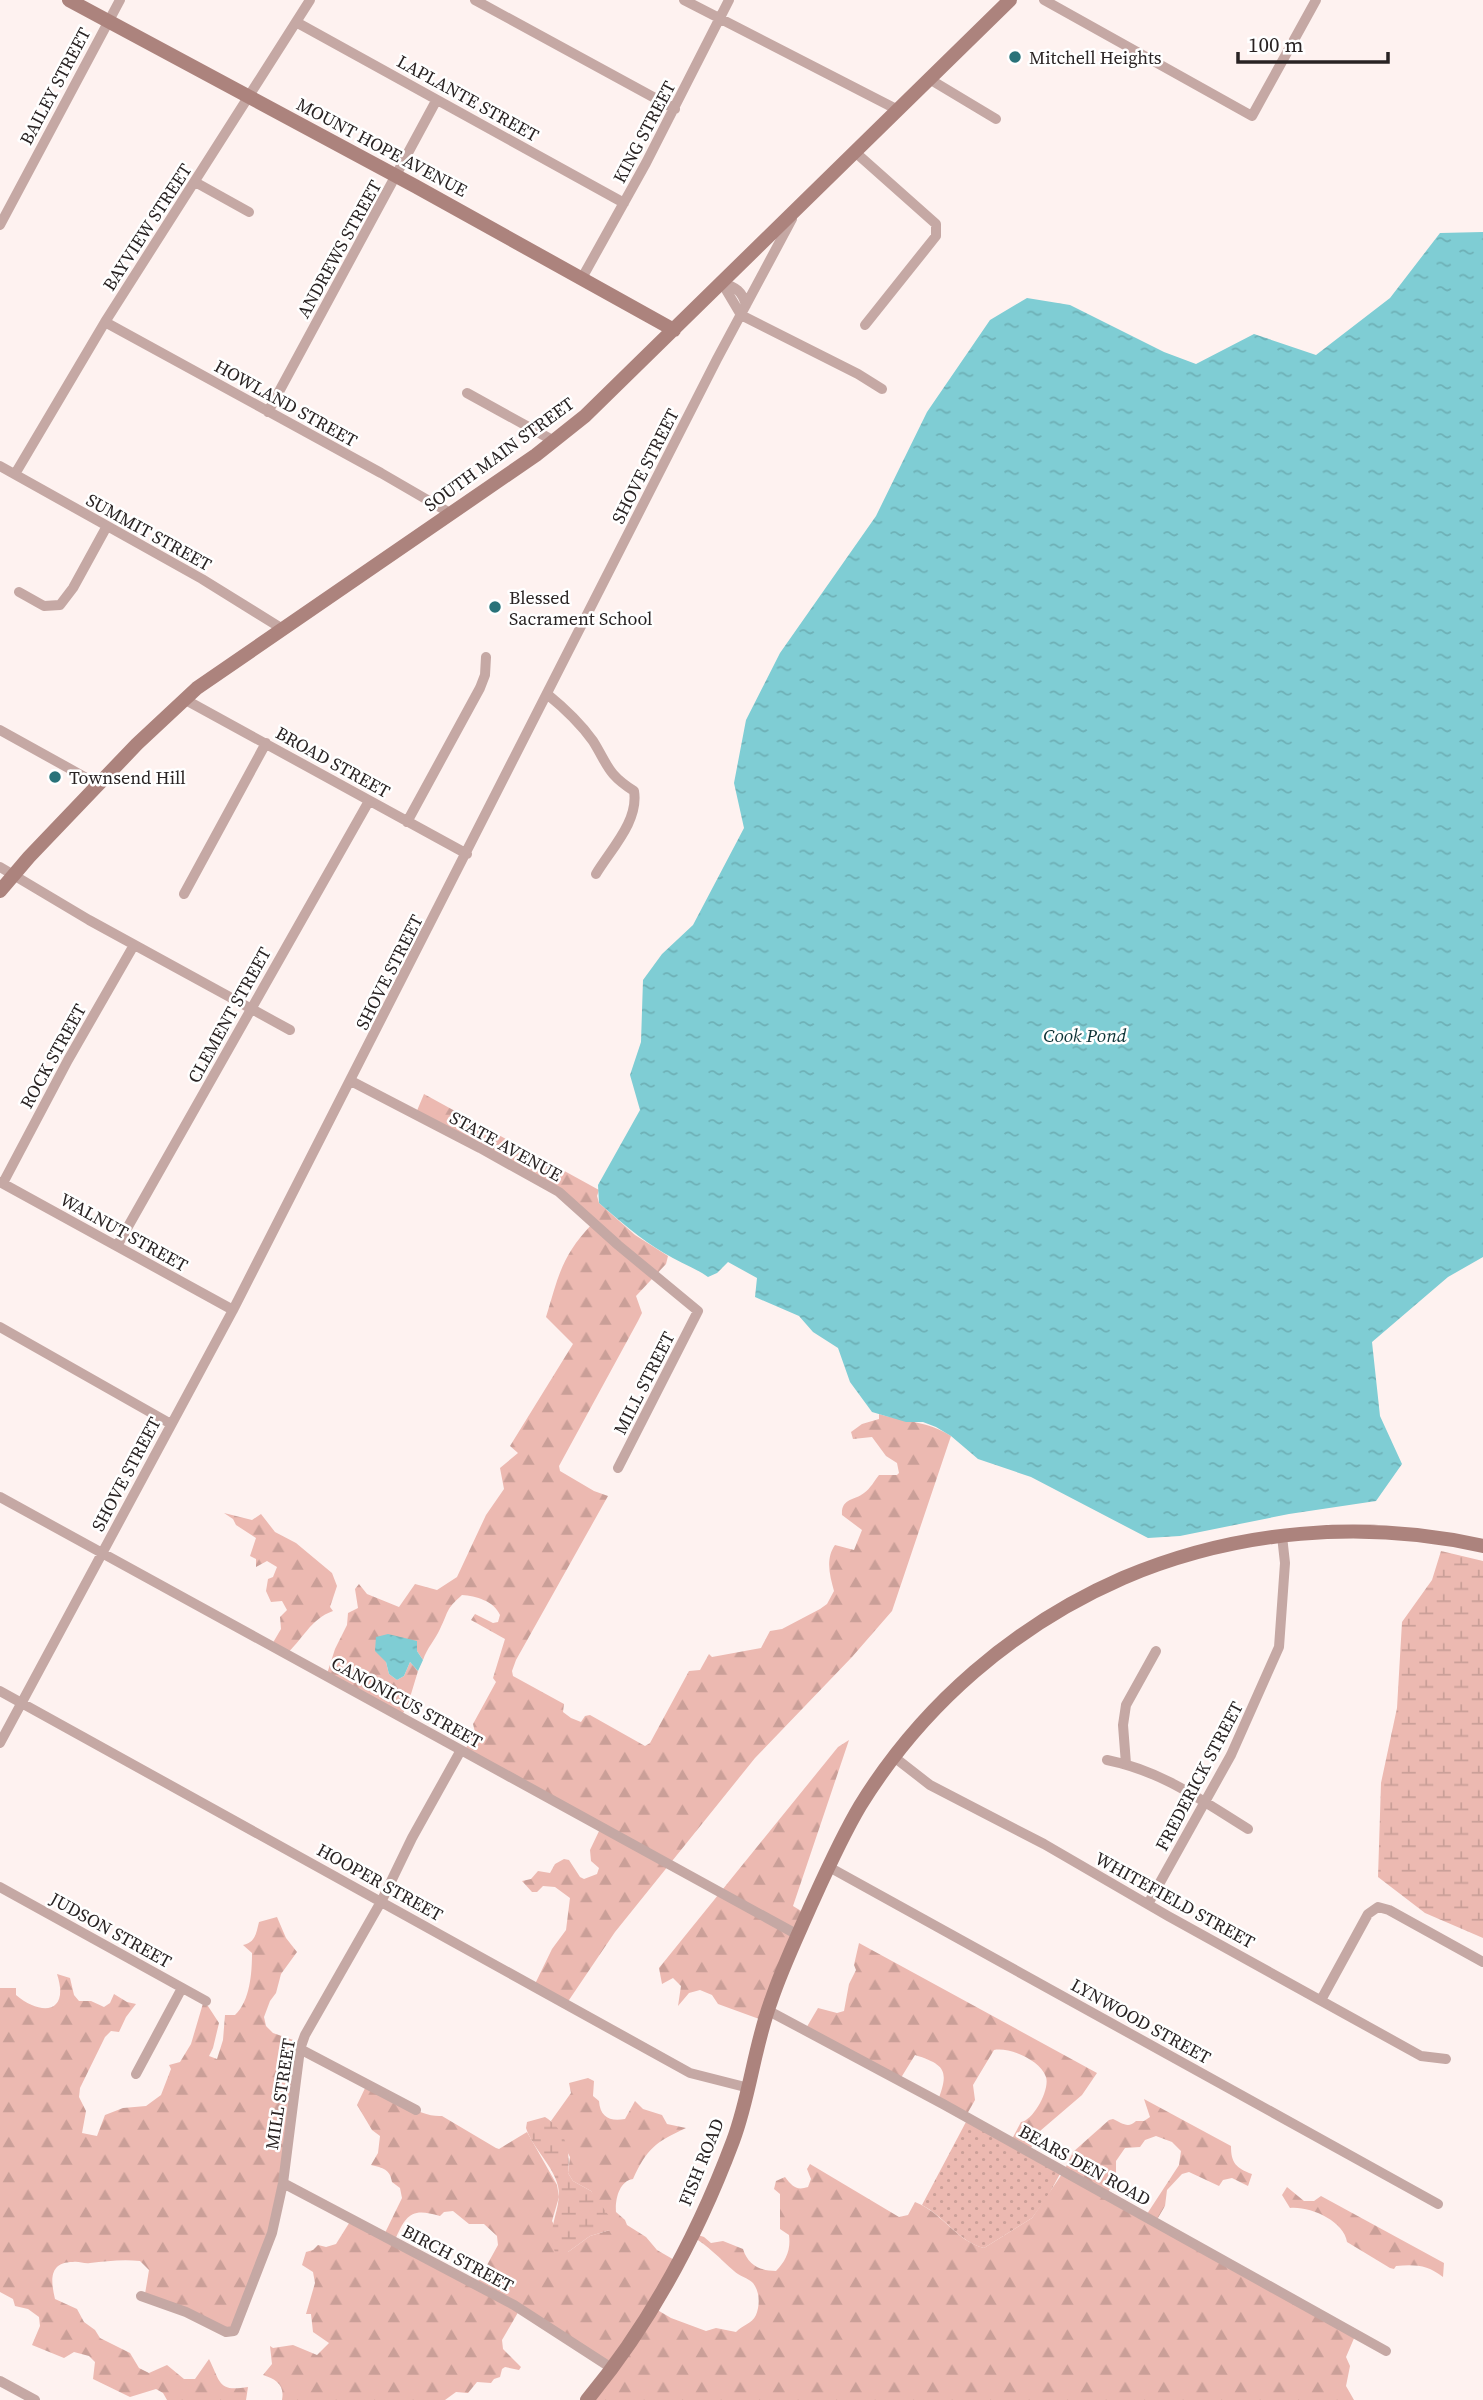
<svg xmlns="http://www.w3.org/2000/svg" width="1483" height="2400" viewBox="0 0 1483 2400" font-family="'Source Serif 4',serif">
	<defs>
		<pattern id="grass-dots" width="8" height="8" patternUnits="userSpaceOnUse" patternTransform="scale(1.75)"><rect width="8" height="8" fill="#ecb9b1"/><path d="M2 2h.1M6 6h.1" fill="none" stroke="#ca9f98" stroke-width="1.8" stroke-linecap="round"/></pattern>
		<pattern id="forest-firs" width="22" height="20" patternUnits="userSpaceOnUse" patternTransform="scale(1.75)"><rect width="22" height="20" fill="#ecb9b1"/><path d="M5 1l3.5 6h-7zM16 11l3.5 6h-7z" fill="#ca9f98"/></pattern>
		<pattern id="wetland-marsh" width="20" height="14" patternUnits="userSpaceOnUse" patternTransform="scale(1.75)"><rect width="20" height="14" fill="#ecb9b1"/><path d="M1 5h8M5 5V1M11 12h8M15 12V8" fill="none" stroke="#ca9f98"/></pattern>
		<pattern id="water-ripples" width="26" height="14" patternUnits="userSpaceOnUse" patternTransform="scale(1.75)"><rect width="26" height="14" fill="#7fcdd4"/><path d="M2 4q2-2 4 0t4 0M15 11q2-2 4 0t4 0" fill="none" stroke="#6eb0b6"/></pattern>
	</defs>
	<rect width="100%" height="100%" fill="#fef2f0"/>
	<path fill="url(#grass-dots)" d="M967,2120l94,52 -13,24 -16,22 -48,30c-25,-6 -39,-31 -62,-43z"/>
	<path fill="url(#forest-firs)" fill-rule="evenodd" d="M424,1094l175,96 -2,6 2,7 36,32 33,21 -2,8 -30,32 6,17 -4,8 -79,145 1,5 34,20 14,5 -92,164 -4,11 1,5 51,28 -1,8 8,6 10,4 4,-6 5,-1 55,31 5,-3 39,-72 11,-1 9,-16 3,3 49,-9 9,-17 12,-2 38,-20 7,-5 7,-13c-4,-15 -9,-32 1,-46l19,5 8,-20 -20,-15c-1,-17 12,-14 22,-22 6,-4 11,-13 15,-18h18l2,-2 -2,-10 -11,-7 -14,-19 -19,2 -2,-7 11,-8 17,-5v-5c27,8 48,7 72,22l-59,175 -40,46 -97,101 -140,174 -48,71 -32,-19 17,-35 14,-19 4,-32 -15,-11 -12,-1 -6,6h-5l-10,-11 9,-2 7,-8 12,2 5,-9 9,-5 5,1 11,17 4,2 13,-5 2,-6 -8,-7 -1,-11 10,-21 -134,-81 9,-16 -2,-8 23,-42 -3,-4 12,-39 -34,-19 4,-6 18,9 5,-1 2,-7c-6,-14 -24,-19 -38,-20 -17,15 -13,16 -22,34 -5,11 -13,19 -17,31l-6,-9 -31,11 3,12 8,6 7,-4 6,-14 8,9 -10,33 -7,13 -75,-40 9,-28 12,-24 1,-12 10,-5 -3,-19 4,-5 8,10 32,13 16,-23 22,6 20,-13 29,-62 18,-26 -4,-21 18,-15 -8,-7 63,-102 -27,-27c13,-42 15,-60 46,-93l-33,-34 -143,-77z
		M224,1513l28,7 9,-6 14,18 21,11 36,30 5,13 -7,21 3,4c-23,8 -30,29 -48,44l-14,-9 10,-17 -1,-12 7,-7 -5,-9 -11,1 -5,-11 2,-12 5,-2 4,-10 -10,-6 -11,6v-8l-6,-3 6,-18 -20,-13 -3,-6z
		M849,1740l-56,166 13,8 -41,107 -47,-17 -6,-9 -12,-5 -11,3 -11,13 3,-20 -8,-8 -11,6 -3,-16 179,-221z
		M277,1917l9,21 11,14 -16,22 -5,19 -6,8 -6,16 2,9 7,7 29,10 -27,177 -43,110 -87,-36 4,-24 -9,-9c-16,-2 -34,0 -50,2 -6,1 -11,-2 -17,-1 -25,0 -22,20 -18,37l22,10 7,13 11,8 5,8 30,15 9,15 10,5 18,-8 17,14h11l14,-20c12,24 9,33 39,28l-2,13h-79l-4,-7 -7,-4 -26,8 -37,-18 2,-17 -6,-6 -15,-4 -10,6 -32,-13 8,-19 -1,-9 -11,-8 -13,-3 -2,-7 -13,-7v-304h16v7c25,21 54,19 41,-21l13,4 4,17 5,6h12l13,6 6,-4 4,-9 13,8 9,2 -10,13 -7,15 -8,-1 -6,6 -25,51 -1,9 7,14 -4,22 15,3 8,-21 18,-7 23,-2 15,-11 10,-26 -2,-4 11,-3 11,-18 13,-44 15,23 -6,25 -4,8 8,3 6,-19 2,-25h10c15,-14 17,-42 17,-62l-9,-8c13,-3 13,-12 16,-23z
		M859,1943l238,130 -15,22 -42,36 -9,17 -19,-9 9,-17c13,-2 29,-33 25,-45 -6,-17 -36,-30 -52,-27l-21,35 2,15 -8,14 -30,-11c12,-31 10,-38 -22,-48l-16,26 -94,-51 13,-22 19,5 7,-2 5,-27 7,-14 -2,-5z
		M588,2078l6,3 -1,15 6,5c1,16 11,21 26,18l10,-18 8,8 19,6 5,9 19,4c-30,14 -39,20 -53,51 -14,2 -18,21 -17,33l9,8 2,5 19,12 11,13 19,11 -22,47 17,10 35,13 10,-3 20,4c6,-7 16,-8 20,-17 4,-10 4,-23 -3,-32 -5,-5 -14,-7 -19,-12 -15,-13 -25,-25 -43,-35l1,-3 12,4 7,6 12,-2 20,8c5,16 17,22 33,22 10,-10 15,-21 13,-36l-9,-6v-35l-6,-5 2,-8 9,-4c7,9 11,14 23,10l3,-8 -4,-10 3,-5 89,53 9,-2 7,-13c28,11 41,39 69,46l48,-30 32,-47 9,-19 36,-32 4,-1c9,4 15,10 23,2h8l6,-4 -6,-18 87,47c0,17 5,22 21,28l-4,12 -16,-8 -9,2 -4,6 -30,-14 -7,2 -15,16 -2,16 -10,17 200,113 -9,21 4,9 -4,20 8,14h-767l24,-29 -91,-62 -18,31 1,9 18,18 -2,3 -14,-3 -3,2 -2,8 -6,2 -3,4 -14,-1 -9,11 -12,-1 -11,8h-163c3,-15 -6,-21 -19,-25l9,-11 -2,-18 3,2 20,-3 24,10 12,-12 -16,-11 -2,-18h-5l9,-31 -2,-11 -11,-7 4,-13 7,-2 5,-5 8,2 10,-3 15,-24 33,15 18,-37 -2,-10 -8,-6c-2,-13 -9,-14 -21,-17l7,-12 2,-17 -8,-6 -15,-25 10,-21c19,10 54,34 75,32l54,32 3,1 28,-17 30,53 2,12 -7,24 16,31 22,-16 20,-6 -19,-39 -18,-10 -5,-8 2,-16 -19,-36 20,-28 -2,-10zM1156,2136l16,6 9,9 -2,14 -34,52 -39,-21 10,-18v-17l9,-13 15,-1 5,-7zM453,2211l16,13h15l13,12 1,9 -21,38 -82,-43c11,-25 16,-33 45,-24l4,-4z
		M1287,2187l17,14h10l7,-5 123,67 -1,14c-15,-12 -28,-13 -47,-11l-2,3 -4,-1 -43,-26c-3,-21 -37,-36 -57,-34l-8,-13z"/>
	<path fill="url(#wetland-marsh)" d="M1441,1551l42,10v377l-58,-25 -47,-36 3,-94 16,-75 5,-86 30,-42z
		M545,2117c20,13 26,33 23,56l5,8 18,10 23,32 -4,7 -20,6 -22,16 -7,2 -6,-2c-10,-24 8,-44 3,-66 -5,-21 -25,-37 -32,-58l1,-6z"/>
	<path fill="url(#water-ripples)" d="M1483,232v1025l-35,20 -76,65 8,74 22,48 -26,37 -87,13 -109,22 -32,2 -117,-61 -53,-18 -27,-23 -15,-9 -13,-5h-17l-34,-10 -22,-30 -12,-34 -25,-16 -14,-16 -44,-19 2,-19 -29,-16 -11,11 -9,4c-14,-10 -30,-15 -44,-24 -24,-14 -44,-32 -65,-50l-1,-18 42,-75 -10,-35 11,-33 2,-62 19,-26 31,-29 51,-97 -10,-45 12,-63 34,-67 96,-137 51,-104 63,-92 37,-22 43,7 94,47 32,12 58,-30 62,21 74,-57 50,-65z
		M388,1634l29,7v10l6,9 -5,11 -8,-9 -6,14 -7,4 -8,-6 -3,-12 -11,-11 1,-14z"/>
	<g fill="none" stroke-linecap="round" stroke-linejoin="round">
		<path stroke="#c5a8a4" stroke-width="10" d="M475,0l200,109
			M684,0l214,110
			M1044,0l208,116 64,-116
			M296,22l328,181
			M931,80l65,39
			M855,152l81,72v12l-71,89
			M195,182l54,30
			M0,225l120,-225
			M582,278l64,-115 83,-163
			M722,283l19,32 117,59 24,15
			M722,283c14,4 20,8 24,22
			M105,322l276,151 69,40
			M467,393l87,48
			M268,412l168,-311
			M0,466l202,113 79,49
			M15,474l90,-152 205,-322
			M19,592l25,14 16,-1 13,-17 34,-62
			M547,694c16,13 34,30 46,47 15,24 14,33 41,50 5,30 -23,58 -38,83
			M184,699l283,155
			M0,730l99,55
			M407,822l73,-134 5,-13 1,-18
			M0,867l89,53 201,110
			M184,894l82,-151
			M351,1081l129,67 79,44 59,53 80,66 -80,157
			M0,1182l233,128
			M3,1183l65,-123 66,-115
			M117,1246l252,-445
			M0,1327l171,97
			M0,1497l798,438
			M0,1691l690,382 59,15
			M0,1743l233,-433 484,-951 75,-140
			M894,1757l36,28 114,59 124,72 253,140 25,3
			M1107,1760c55,11 94,40 141,69
			M1126,1764l-3,-39 3,-20 30,-54
			M829,1867l609,337
			M0,1887l206,114
			M1148,1904l83,-149 48,-108 6,-84 -3,-27
			M1321,2000l47,-86 10,-7 11,3 94,52
			M767,2010l176,94 443,247
			M300,2049l116,61
			M136,2074l46,-86
			M283,2183l231,122 99,64
			M141,2296l45,16 40,20 8,-1 38,-98 11,-50 17,-134 5,-14 77,-135 30,-62 49,-88
			M0,2381l35,19"/>
		<path stroke="#ac837d" stroke-width="14" d="M69,0l346,186 259,144
			M0,891l29,-34 108,-113 60,-56 339,-233 49,-39 425,-416
			M587,2400c63,-76 111,-166 146,-259 17,-45 21,-94 38,-140 11,-33 26,-64 40,-96 15,-33 30,-67 49,-99 62,-101 155,-181 263,-228 113,-48 240,-59 360,-32"/>
	</g>
	<g fill="#297279" stroke="#fff" stroke-width="2.5">
		<circle cx="1015" cy="57" r="7"/>
		<circle cx="495" cy="607" r="7"/>
		<circle cx="55" cy="777" r="7"/>
	</g>
	<g text-anchor="middle" dominant-baseline="central" stroke-width="5" stroke-linejoin="round" paint-order="stroke">
		<g font-size="18" fill="#292323" stroke="#fff" text-anchor="start">
			<text x="1029" y="57">Mitchell Heights</text>
			<text x="509" y="597">Blessed<tspan x="509" dy="21">Sacrament School</tspan></text>
			<text x="69" y="777">Townsend Hill</text>
		</g>
		<g font-size="18" fill="#292323" stroke="#fff">
			<text transform="translate(55 86) rotate(-62)">BAILEY STREET</text>
			<text transform="translate(468 98) rotate(29)">LAPLANTE STREET</text>
			<text transform="translate(644 132) rotate(-62)">KING STREET</text>
			<text transform="translate(382 147) rotate(28)">MOUNT HOPE AVENUE</text>
			<text transform="translate(147 227) rotate(-57)">BAYVIEW STREET</text>
			<text transform="translate(339 249) rotate(-61)">ANDREWS STREET</text>
			<text transform="translate(286 403) rotate(29)">HOWLAND STREET</text>
			<text transform="translate(499 454) rotate(-36)">SOUTH MAIN STREET</text>
			<text transform="translate(645 466) rotate(-63)">SHOVE STREET</text>
			<text transform="translate(149 532) rotate(29)">SUMMIT STREET</text>
			<text transform="translate(333 762) rotate(29)">BROAD STREET</text>
			<text transform="translate(389 972) rotate(-63)">SHOVE STREET</text>
			<text transform="translate(229 1015) rotate(-61)">CLEMENT STREET</text>
			<text transform="translate(53 1056) rotate(-61)">ROCK STREET</text>
			<text transform="translate(506 1146) rotate(29)">STATE AVENUE</text>
			<text transform="translate(124 1232) rotate(29)">WALNUT STREET</text>
			<text transform="translate(644 1383) rotate(-63)">MILL STREET</text>
			<text transform="translate(126 1474) rotate(-62)">SHOVE STREET</text>
			<text transform="translate(407 1702) rotate(29)">CANONICUS STREET</text>
			<text transform="translate(1199 1776) rotate(-62)">FREDERICK STREET</text>
			<text transform="translate(380 1882) rotate(29)">HOOPER STREET</text>
			<text transform="translate(1175 1900) rotate(29)">WHITEFIELD STREET</text>
			<text transform="translate(111 1930) rotate(29)">JUDSON STREET</text>
			<text transform="translate(1141 2021) rotate(29)">LYNWOOD STREET</text>
			<text transform="translate(280 2094) rotate(-81)">MILL STREET</text>
			<text transform="translate(701 2162) rotate(-68)">FISH ROAD</text>
			<text transform="translate(1085 2165) rotate(29)">BEARS DEN ROAD</text>
			<text transform="translate(458 2258) rotate(28)">BIRCH STREET</text>
		</g>
		<g font-size="19" font-style="italic" fill="#0d3437" stroke="#fff">
			<text x="1085" y="1035">Cook Pond</text>
		</g>
	</g>
	<path d="M1238 52v10h150v-10" fill="none" stroke="#292323" stroke-width="3.5"/>
	<text x="1248" y="52" font-size="21" fill="#292323" stroke="#ffffff" stroke-width="5" paint-order="stroke">100 m</text>
</svg>
